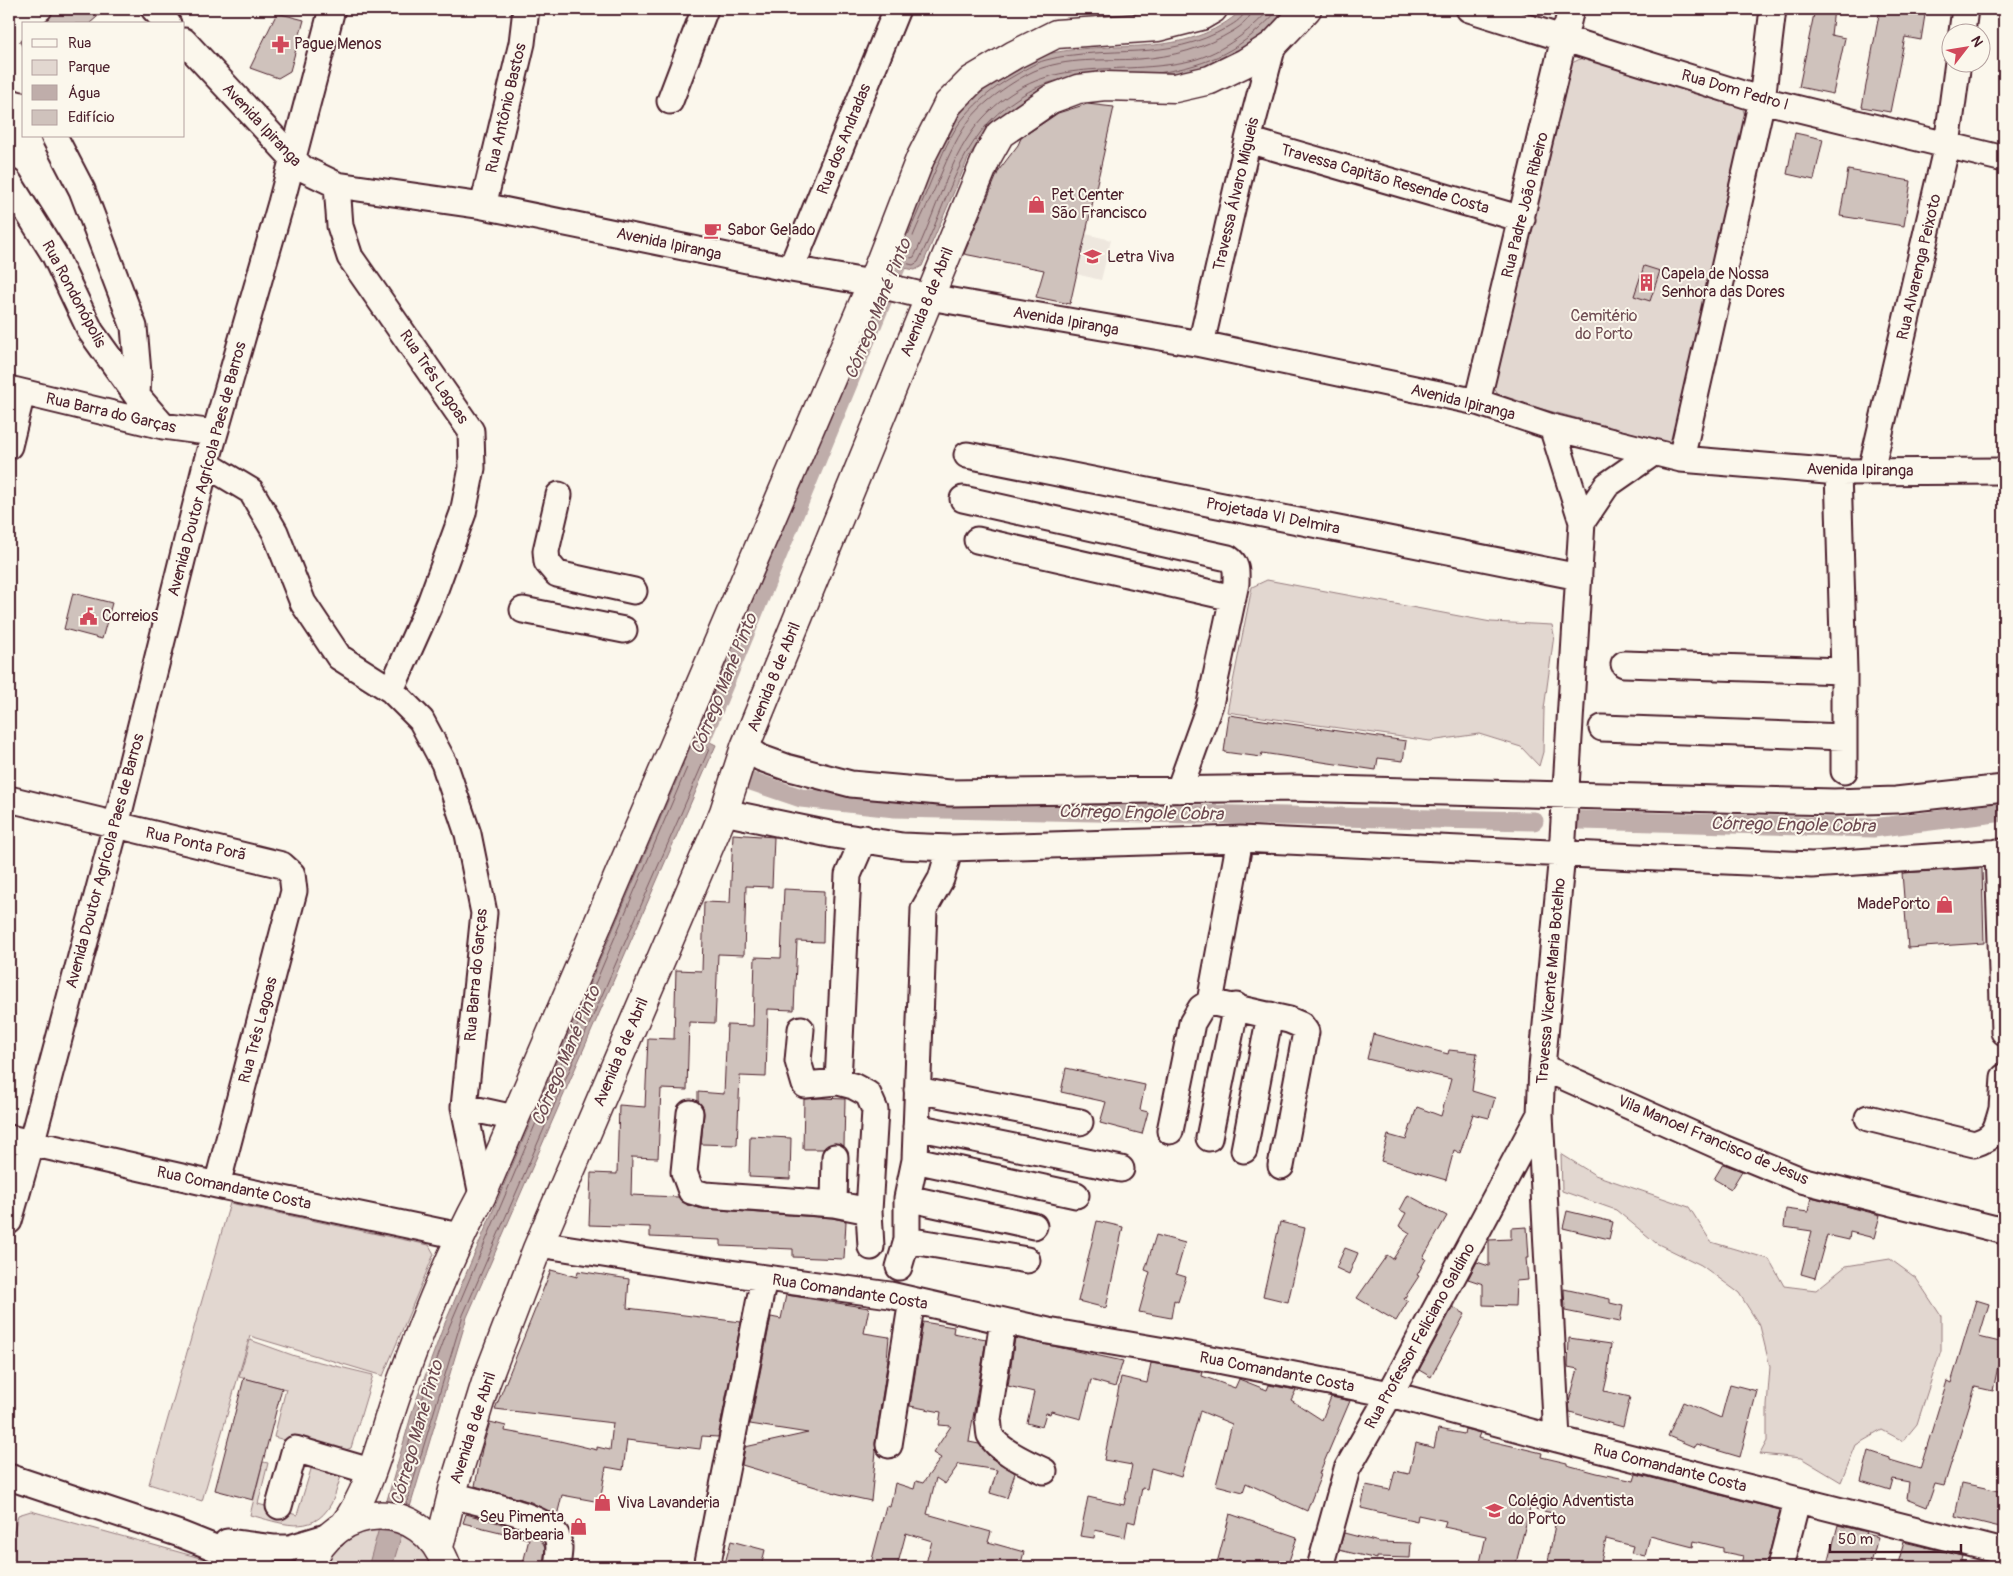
<svg xmlns="http://www.w3.org/2000/svg" width="2013" height="1576" viewBox="0 0 2013 1576" font-family="Pangolin,sans-serif">
	<rect width="100%" height="100%" fill="#fbf7ec"/>
	<filter id="ink" filterUnits="userSpaceOnUse"><feTurbulence type="fractalNoise" baseFrequency=".02" numOctaves="2"/><feDisplacementMap in="SourceGraphic" scale="10" xChannelSelector="R" yChannelSelector="G"/><feConvolveMatrix kernelMatrix="1 2 1 2 8 2 1 2 1" color-interpolation-filters="sRGB"/></filter>
	<g filter="url(#ink)">
		<path fill="#eee7de" d="M1086,234l25,6 -10,40 -25,-6z"/>
		<path fill="#e2d7d0" stroke="#967b7e" d="M1582,58l160,48 3,10 -72,321 -6,5 -167,-44 -6,-10 78,-325z
			M1267,580l224,42 61,3 2,10 -10,74 -1,43 -4,14 -18,-19 -42,-13 -49,7 -203,-29 25,-125z
			M1561,1154l34,21 94,32 22,35 58,17 15,27 32,4 30,-24 44,-7 26,19 25,38v34l-24,74 -14,17 -21,-11 -26,15 -15,37 -40,-24 -41,-4 7,-13v-35l3,-39 -10,-41 -21,-33 -38,-28 -45,-22 -40,-33 -54,-19z
			M230,1203l199,42 5,9 -51,122 -133,-40 -48,165 -53,-17z
			M250,1340l45,16 78,19 -22,73 -16,6 -61,-17 12,-48 -47,-12z
			M263,1462l5,1 -10,41 39,11 15,-49 30,8c-4,9 -6,21 -11,30 -19,34 -52,18 -81,11z
			M31,1511l173,48 21,8h-216v-16l9,-36z
			M360,1525l54,10 24,32h-125z"/>
		<path fill="#bfadaa" stroke="#907477" d="M1243,9h42l-18,21 -27,21 -24,12 -26,10 -142,14 -40,23 -17,15 -13,17 -10,17 -46,107 -7,4 -16,-3 -5,-5 -1,-6c12,-28 24,-56 37,-83 8,-21 17,-43 31,-60 18,-22 56,-50 83,-58 69,-18 140,8 199,-46z
			M696,735l20,10 -249,572 -75,250h-24l45,-158 29,-79z"/>
		<g fill="none" stroke-linecap="round" stroke-linejoin="round">
			<path stroke="#79585e" stroke-width="1" d="M1252,9c-1,10 -11,17 -19,22 -28,17 -61,26 -94,28 -35,2 -72,-2 -105,12 -21,10 -53,32 -66,51 -14,20 -23,42 -32,64 -7,16 -28,56 -29,70l4,2 3,-1c22,-43 36,-104 69,-139 61,-66 126,-41 202,-56 32,-6 64,-29 85,-53
				M1158,73c53,-8 85,-24 121,-64
				M1060,80c-15,3 -28,9 -42,18 -60,38 -69,104 -100,164l-5,3 -12,-3 -2,-6c11,-26 23,-53 34,-80 9,-20 17,-43 32,-60 13,-15 30,-29 47,-39 11,-6 22,-14 34,-17 63,-16 121,3 182,-33 7,-4 17,-10 17,-18
				M392,1502l26,-91 29,-79 250,-588 3,-1 8,3 1,3 -246,566 -57,190"/>
			<path stroke="#bfadaa" stroke-width="19" d="M693,760l213,-517
				M751,781l50,17 94,10 639,13
				M1581,820l292,8 131,-16"/>
		</g>
		<path fill="#cfc2bc" stroke="#4a1f2b" d="M53,9h53l-17,15h-45l8,-10z
			M1815,9h19l-3,26 14,3 -12,56 -34,-7z
			M1880,9h12l33,6 -4,25 -16,-3 -15,75 -28,-5z
			M277,13l27,7 -14,51 -12,7 -28,-10z
			M1087,104l27,3 -44,197 -34,-7 8,-27 -80,-16 35,-84 19,-25 3,-7 37,-25z
			M1795,133l28,6 -9,41 -27,-6z
			M1848,170l63,11 -7,45 -64,-10z
			M1644,266l16,5 -10,30 -16,-5z
			M73,593l39,10 -10,36 -38,-10z
			M1229,715l177,26 -3,20 -25,-3 -2,12 -114,-17 -1,4 -37,-5z
			M733,834l41,3 -2,50 -26,-1 -2,69 -26,-1 -3,69 -26,-1 -2,68 -26,-1 -3,69 -26,-1 -1,38 47,2 9,8 17,4 128,9 14,3 -2,38 -51,-2v-8l-72,-3v-6l-71,-3v-10l-61,-2 2,-52 26,1 2,-69 26,2 3,-69 26,1 2,-69 26,1 2,-69 26,1z
			M1982,868l2,75 -76,5 -6,-75z
			M784,889l40,2 -1,51 -26,-1 -3,69 -26,-1 -2,68 -26,-1 -3,69 -36,-1 3,-30 -1,-7 -5,-6v-9l26,2 3,-69 26,1 2,-69 26,1z
			M1373,1034l75,20 1,-4 28,3 -5,38 23,7 -6,20 -16,-4 -13,39 -6,-3 -8,30 -65,-19 7,-26 18,5 11,-33 24,9 10,-37 -84,-20z
			M1066,1068l79,17 -5,25 8,2 -6,22 -42,-11 6,-21 -45,-10z
			M821,1098l24,1 -1,47 -9,-3 -7,2 -5,4h-20l1,-50z
			M750,1136l41,2 -1,41 -41,-2z
			M1723,1164l19,7 -11,18 -17,-10z
			M1408,1195l39,21 -24,42 3,1 -9,16 2,1 -15,23 4,2 -12,20 -39,-23 30,-43 6,4 17,-26 -11,-7 7,-13 -6,-3z
			M1811,1197l69,18 -6,23 -24,-6 -1,8 -22,-5 -12,43 -14,-4 11,-43 -28,-4 2,-18 22,3z
			M1567,1211l46,11 -4,17 -46,-11z
			M1097,1221l26,6 -17,81 -28,-7z
			M1280,1222l25,6 -17,74 -25,-6z
			M1527,1227l2,31h-3l2,22 -12,1 -1,25 -32,-1v-21l-15,-5 9,-17 12,4v-26l22,-1v-11z
			M1156,1235l29,8 -9,31 10,3 -8,25 -4,-2 -3,18 -32,-6 11,-40 -5,-2z
			M1345,1248l13,5 -9,21 -13,-6z
			M551,1270l26,7 1,-6 51,8 -2,29 114,14 -23,115 -16,-1 -2,13 -73,-9 -4,30 -17,-3 -6,35 -38,-7 -5,21 -26,-14 -56,-16 7,-37 8,-27 16,4 -1,5 55,10 37,9v-3l13,3 3,-27 -118,-14z
			M1564,1289l46,10v4l13,3 -3,16 -55,-11z
			M786,1295l83,13 -5,25 25,4 -2,22h1l-13,84 1,8 -5,50 -32,-7 -97,-29 3,-18 63,-14 -58,-9 21,-107 10,2z
			M1976,1300l13,4 -10,33 25,6v24l-6,-1 -5,25 -18,-4 -31,99 -9,-2 -8,23 -20,-8 2,-17 -16,-3 -3,11 -29,-9 8,-30 21,7v2l30,9 27,-88 4,2z
			M1453,1307l12,7 -34,63 -12,-7z
			M923,1322l31,5 -1,6 33,6 -17,103 10,2 12,14 24,15 -8,25 -17,-5 7,-23 -38,-6 -14,20 -9,-6 -9,36 64,18 -3,10 36,10 -4,15h-95l7,-26 -26,-8 -9,34h-27l16,-61 4,1 5,-24 19,6 2,-8 7,2 18,-25 -8,-5 18,-27 -12,-1 2,-13 -31,-6z
			M1015,1338l108,23 -8,26 -24,-7 -10,39 -30,-8 -1,3 -4,-1 -4,14 -15,-4 7,-31 -26,-6z
			M1569,1338l42,6 -4,34 -3,13 26,6 -7,30 -53,-15 -1,-10 9,-33 -10,-2z
			M1151,1363l52,9 -1,4 33,12 4,-9 28,11 2,-5 27,5 -5,10 31,20 9,-23 19,4 -31,73 2,1 -14,36 -61,-28 -3,9 -27,-7 16,-61 -32,-13 -19,66 -30,-9 -4,21 -5,-1 -7,35 -7,-2 -3,16 -30,-7 -1,8 -14,-2 8,-39 36,8 8,-40 -28,-5 4,-20 13,-63 26,6z
			M244,1378l38,10 -29,112 -38,-10z
			M1730,1384l27,7 -17,66 -44,-13 -2,3 -26,-11 15,-34 38,16z
			M1438,1429l26,5 1,-5 15,4 -2,5 64,15 -1,4 26,6v2l30,8 37,8 2,-7 144,36 -14,57h-26l3,-11 -20,-4v-4l-29,-7 -1,6 -43,-11 -5,20 -14,-3 2,-7 -27,-7 -6,28h-53l10,-53 -27,-6 -15,59h-36l7,-31 -42,-9 2,-6 -28,-6 -1,6 -56,-13 5,-23 24,5 5,-19 14,3 7,-31 18,5z
			M1962,1483l42,9v36l-49,-12z
			M466,1514l55,15 20,11 4,8 -2,19h-21l7,-28 -66,-16z
			M1230,1514l67,23 -10,30h-67l1,-3 -4,-1z
			M1838,1525l28,7 -1,2 13,3 -8,30h-43z
			M1344,1533l35,9 32,1 -1,15 -33,-1v2l-38,-9z
			M731,1541l34,9 -4,17h-37z
			M1904,1542l59,14 -3,11h-63z"/>
		<g fill="none" stroke-linecap="round" stroke-linejoin="round">
			<defs>
				<path id="minor" d="M154,9l14,15
					M1469,9l293,91 242,59
					M1962,32l3,-23
					M9,34l30,-25
					M184,41l118,127 35,17 146,21 308,63 81,14 57,14 272,47 276,58 75,25 129,32 157,13 166,-1
					M9,49l15,29
					M670,101l35,-92
					M54,136l28,54 52,137 4,46 -1,23
					M1248,140l274,79
					M9,182l45,72 37,78 46,64 26,30
					M337,185l3,41 10,31 121,174 1,37 -9,45 -33,90 -39,87
					M483,206l39,-163 4,-34
					M791,269l106,-260
					M1201,344l47,-204 25,-95
					M9,389l154,37 51,7
					M1477,402l94,-393
					M1552,427l30,95 -20,332 -20,213 -2,47 17,325
					M9,446l13,-53
					M967,455l612,122
					M1681,459l81,-359 11,-91
					M206,464l45,27 24,41 28,71 36,54 52,33 30,30 23,43 24,71 16,79 -20,194 18,88
					M1871,471l76,-326 11,-83
					M1838,472l6,199v100
					M559,495l-13,56 1,11 10,12 77,17
					M963,499l265,59c10,7 8,14 8,25l-26,121 -31,86
					M1582,522l25,-37 46,-32
					M977,540l256,58
					M523,610l101,20
					M1624,664l220,7
					M1602,728l242,9
					M745,747l16,11 25,9 65,17 99,9 342,-5 542,14 62,-2 108,-12
					M9,799l273,66 10,9 2,17 -77,294
					M724,812l110,23 68,11 48,2 290,-9 572,26 192,-13
					M1998,852l6,180
					M1210,1002l30,-163
					M801,1029l-3,32 7,24 33,-3 15,4 15,8 7,16 -6,101 2,36
					M1542,1067l181,81 78,32 203,51
					M2004,1077l-2,32 2,1
					M838,1082l10,-207 16,-37
					M917,1090l163,32
					M464,1107l51,11
					M690,1113l-6,59 7,19 14,4 129,9 35,7
					M1868,1118l106,26c22,-7 22,-14 28,-35
					M916,1127l205,42
					M1170,1131l22,-108 9,-15 9,-6 79,18 12,5 5,7 -25,134
					M9,1138l208,47 243,51
					M1209,1138l27,-132
					M1244,1150l26,-135
					M915,1160l161,35
					M907,1198l127,28
					M834,1204l1,-47
					M9,1221l22,-77 85,-319 90,-361 75,-261 51,-194
					M907,1240l120,20
					M539,1244l147,23 204,28 158,36 175,30 167,33 167,45 447,113
					M899,1267l8,-27v-42l8,-38 9,-251 17,-30 9,-31
					M1003,1321l-15,98c1,5 1,12 2,16 8,16 39,29 54,36
					M889,1445l23,-145
					M9,1477l171,57 83,33
					M451,1495c21,6 100,21 106,42 4,9 1,20 0,30
					M279,1506l16,-57 75,22
					M227,1542l46,6h17l43,-13
					M707,1567l57,-289
					M1320,1567l27,-98 43,-75 150,-280
					M1780,1567l17,-66"/>
				<path id="major" d="M344,1525c28,-36 39,-94 55,-137 24,-66 50,-132 83,-193l390,-912 48,-124 28,-55 24,-24 42,-25 42,-21 102,-7 43,-11 12,-7
					M439,1547l15,-61 32,-104 51,-133 187,-437 21,-65 242,-590 13,-23 51,-35 27,-10 27,-3 70,2 35,-8 35,-17 28,-18 34,-36
					M309,1567c27,-67 113,-70 138,0"/>
			</defs>
			<use href="#minor" stroke="#4a1f2b" stroke-width="29"/>
			<use href="#major" stroke="#4a1f2b" stroke-width="31"/>
			<use href="#minor" stroke="#fbf7ec" stroke-width="25"/>
			<use href="#major" stroke="#fbf7ec" stroke-width="28"/>
		</g>
	</g>
	<defs>
		<symbol id="pharmacy-bare" viewBox="-9 -9 18 18"><path d="M-2-6h4v4h4v4h-4v4h-4v-4h-4v-4h4Z" fill="#d1495b" stroke="#fbf7ec" stroke-width="2.5" paint-order="stroke"/></symbol>
		<symbol id="shop-bare" viewBox="-9 -9 18 18"><path d="M-5-2.5h2.3a2.7 3.5 0 0 1 5.4 0H5L5.5 6h-11ZM-1.5-2.5h3a1.5 2.3 0 0 0-3 0Z" fill="#d1495b" stroke="#fbf7ec" stroke-width="2.5" paint-order="stroke"/></symbol>
		<symbol id="cafe-bare" viewBox="-9 -9 18 18"><path d="M-5.5-4.5H6V0H3Q3 3.5 0 3.5H-2.5Q-5.5 3.5-5.5 0ZM3-3.2v2h1.7v-2ZM-6 4.5H4V6H-6Z" fill="#d1495b" stroke="#fbf7ec" stroke-width="2.5" paint-order="stroke"/></symbol>
		<symbol id="school-bare" viewBox="-9 -9 18 18"><path d="M0-5L7-2L0 1L-7-2ZM-4 1L0 2.5L4 1V4Q0 6-4 4Z" fill="#d1495b" stroke="#fbf7ec" stroke-width="2.5" paint-order="stroke"/></symbol>
		<symbol id="building-bare" viewBox="-9 -9 18 18"><path d="M-4-6H4V6H1V3H-1V6H-4ZM-2.5-4.3h1.7v1.8h-1.7ZM.8-4.3h1.7v1.8H.8ZM-2.5-1h1.7V.8h-1.7ZM.8-1h1.7V.8H.8Z" fill="#d1495b" stroke="#fbf7ec" stroke-width="2.5" paint-order="stroke"/></symbol>
		<symbol id="civic-bare" viewBox="-9 -9 18 18"><path d="M-.6-6.5H3V-4.5H.6V-3L4-1V1h2V6H-6V1h2V-1L-.6-3ZM-1.2 2.5V6h2.4V2.5Z" fill="#d1495b" stroke="#fbf7ec" stroke-width="2.5" paint-order="stroke"/></symbol>
	</defs>
	<g fill-rule="evenodd">
		<use href="#pharmacy-bare" x="268" y="32" width="25" height="25"/>
		<use href="#shop-bare" x="1024" y="192" width="25" height="25"/>
		<use href="#cafe-bare" x="700" y="218" width="25" height="25"/>
		<use href="#school-bare" x="1080" y="244" width="25" height="25"/>
		<use href="#building-bare" x="1634" y="270" width="25" height="25"/>
		<use href="#civic-bare" x="76" y="604" width="25" height="25"/>
		<use href="#shop-bare" x="1932" y="892" width="25" height="25"/>
		<use href="#shop-bare" x="590" y="1490" width="25" height="25"/>
		<use href="#school-bare" x="1482" y="1498" width="25" height="25"/>
		<use href="#shop-bare" x="566" y="1514" width="25" height="25"/>
	</g>
	<g text-anchor="middle" dominant-baseline="central" stroke-width="4" stroke-linejoin="round" paint-order="stroke">
		<g font-size="16" fill="#4a1f2b" stroke="#fbf7ec" text-anchor="start">
			<text x="294" y="44">Pague Menos</text>
			<text x="1051" y="195">Pet Center<tspan x="1051" dy="18">São Francisco</tspan></text>
			<text x="727" y="230">Sabor Gelado</text>
			<text x="1107" y="257">Letra Viva</text>
			<text x="1661" y="274">Capela de Nossa<tspan x="1661" dy="18">Senhora das Dores</tspan></text>
			<text x="102" y="616">Correios</text>
			<text x="1930" y="904" text-anchor="end">MadePorto</text>
			<text x="1508" y="1501">Colégio Adventista<tspan x="1508" dy="18">do Porto</tspan></text>
			<text x="617" y="1503">Viva Lavanderia</text>
			<text x="564" y="1517" text-anchor="end">Seu Pimenta<tspan x="564" dy="18">Barbearia</tspan></text>
		</g>
		<g font-size="16" fill="#4a1f2b" stroke="#fbf7ec">
			<text transform="translate(1735 90) rotate(16)">Rua Dom Pedro I</text>
			<text transform="translate(506 108) rotate(-77)">Rua Antônio Bastos</text>
			<text transform="translate(262 125) rotate(47)">Avenida Ipiranga</text>
			<text transform="translate(844 139) rotate(-68)">Rua dos Andradas</text>
			<text transform="translate(1385 179) rotate(16)">Travessa Capitão Resende Costa</text>
			<text transform="translate(1236 194) rotate(-77)">Travessa Álvaro Migueis</text>
			<text transform="translate(1525 205) rotate(-76)">Rua Padre João Ribeiro</text>
			<text transform="translate(669 244) rotate(12)">Avenida Ipiranga</text>
			<text transform="translate(1919 267) rotate(-77)">Rua Alvarenga Peixoto</text>
			<text transform="translate(74 294) rotate(62)">Rua Rondonópolis</text>
			<text transform="translate(927 302) rotate(-68)">Avenida 8 de Abril</text>
			<text transform="translate(1066 321) rotate(10)">Avenida Ipiranga</text>
			<text transform="translate(434 377) rotate(56)">Rua Três Lagoas</text>
			<text transform="translate(1463 402) rotate(14)">Avenida Ipiranga</text>
			<text transform="translate(111 413) rotate(13)">Rua Barra do Garças</text>
			<text transform="translate(207 469) rotate(-75)">Avenida Doutor Agrícola Paes de Barros</text>
			<text transform="translate(1860 470) rotate(1)">Avenida Ipiranga</text>
			<text transform="translate(1273 516) rotate(11)">Projetada VI Delmira</text>
			<text transform="translate(774 677) rotate(-68)">Avenida 8 de Abril</text>
			<text transform="translate(196 844) rotate(13)">Rua Ponta Porã</text>
			<text transform="translate(105 861) rotate(-75)">Avenida Doutor Agrícola Paes de Barros</text>
			<text transform="translate(476 975) rotate(-85)">Rua Barra do Garças</text>
			<text transform="translate(1551 981) rotate(-85)">Travessa Vicente Maria Botelho</text>
			<text transform="translate(258 1030) rotate(-75)">Rua Três Lagoas</text>
			<text transform="translate(621 1052) rotate(-67)">Avenida 8 de Abril</text>
			<text transform="translate(1713 1140) rotate(23)">Vila Manoel Francisco de Jesus</text>
			<text transform="translate(234 1188) rotate(12)">Rua Comandante Costa</text>
			<text transform="translate(850 1292) rotate(9)">Rua Comandante Costa</text>
			<text transform="translate(1420 1336) rotate(-61)">Rua Professor Feliciano Galdino</text>
			<text transform="translate(1277 1372) rotate(11)">Rua Comandante Costa</text>
			<text transform="translate(473 1428) rotate(-72)">Avenida 8 de Abril</text>
			<text transform="translate(1670 1468) rotate(14)">Rua Comandante Costa</text>
		</g>
		<g font-size="16" fill="#704d54" stroke="#fbf7ec">
			<text x="1604" y="316">Cemitério<tspan x="1604" dy="18">do Porto</tspan></text>
		</g>
		<g font-size="18" font-style="italic" fill="#6d4a51" stroke="#fbf7ec">
			<text transform="translate(878 309) rotate(-68)">Córrego Mané Pinto</text>
			<text transform="translate(724 684) rotate(-68)">Córrego Mané Pinto</text>
			<text transform="translate(1141 813) rotate(1)">Córrego Engole Cobra</text>
			<text transform="translate(1793 825) rotate(1)">Córrego Engole Cobra</text>
			<text transform="translate(566 1056) rotate(-67)">Córrego Mané Pinto</text>
			<text transform="translate(417 1433) rotate(-74)">Córrego Mané Pinto</text>
		</g>
	</g>
	<rect width="2013" height="1576" fill="none" stroke="#fbf7ec" stroke-width="30"/>
	<rect x="15" y="15" width="1983" height="1546" fill="none" stroke="#4a1f2b" stroke-width="2" filter="url(#ink)"/>
	<rect x="22" y="22" width="162" height="115" fill="#fbf7ec" stroke="#b4a19f"/>
	<rect x="32" y="39" width="25" height="8" fill="#fbf7ec" stroke="#b4a19f"/>
	<text x="68" y="48" font-size="15" fill="#4a1f2b">Rua</text>
	<rect x="32" y="60" width="25" height="15" fill="#e2d7d0" stroke="#b4a19f"/>
	<text x="68" y="72" font-size="15" fill="#4a1f2b">Parque</text>
	<rect x="32" y="85" width="25" height="15" fill="#bfadaa" stroke="#b4a19f"/>
	<text x="68" y="98" font-size="15" fill="#4a1f2b">Água</text>
	<rect x="32" y="110" width="25" height="15" fill="#cfc2bc" stroke="#b4a19f"/>
	<text x="68" y="122" font-size="15" fill="#4a1f2b">Edifício</text>
	<g transform="translate(1966 48) rotate(59)"><circle r="24" fill="#fbf7ec" stroke="#b4a19f"/>
	<path d="M0-4L9 19L0 12L-9 19Z" fill="#d1495b"/>
	<text y="-8" font-size="14" font-weight="bold" text-anchor="middle" fill="#4a1f2b">N</text>
	</g>
	<path d="M1830 1544v8h131v-8" fill="none" stroke="#4a1f2b" stroke-width="2.5"/>
	<text x="1838" y="1544" font-size="15" fill="#4a1f2b" stroke="#fbf7ec" stroke-width="4" paint-order="stroke">50 m</text>
</svg>
